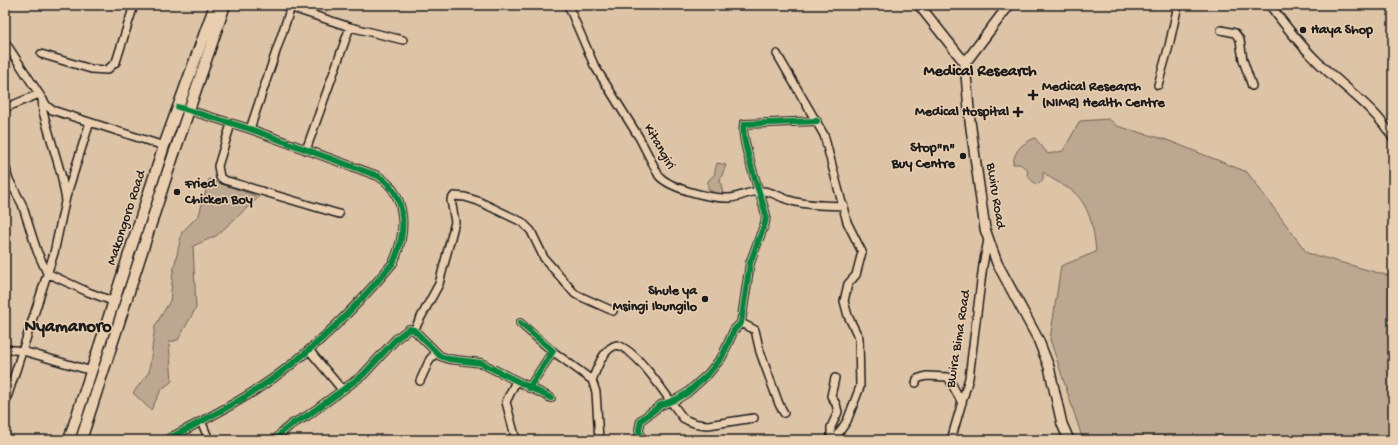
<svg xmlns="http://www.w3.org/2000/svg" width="1398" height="445" viewBox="0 0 1398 445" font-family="'Gochi Hand',sans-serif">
	<rect width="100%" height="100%" fill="#ddc4a7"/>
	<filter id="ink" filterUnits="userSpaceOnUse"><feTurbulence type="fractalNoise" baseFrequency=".025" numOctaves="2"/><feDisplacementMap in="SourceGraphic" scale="8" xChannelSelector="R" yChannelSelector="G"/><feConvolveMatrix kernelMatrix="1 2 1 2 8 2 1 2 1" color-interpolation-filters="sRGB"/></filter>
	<g filter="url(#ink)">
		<path fill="#bca890" stroke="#6c6256" d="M1109,119l8,7 50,14 80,32 60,81 86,24v163h-310l-33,-101 11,-73 35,-14c-2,-21 -5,-43 -21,-59 -7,-6 -23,-13 -32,-21v8l-7,5 -9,-10 1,-5 -8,-6h-7c1,-14 10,-21 22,-26l13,16 15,-3 17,-30z
			M717,163l9,2 -6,15 3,14 -5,1 -10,-6v-8l6,-6z
			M209,179l50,18 -43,39 -23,10 3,62 -18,32 -9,2 3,39 -11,9 -10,20 -18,-17 16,-21 6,-46 15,-25 3,-29 9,-40 17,-17z"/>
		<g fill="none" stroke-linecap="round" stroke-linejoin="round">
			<defs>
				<path id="minor" d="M283,5l67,22 53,13
					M568,5l26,60 46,74 19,37c12,13 53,23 71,22 10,-1 20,-7 30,-7 10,-1 19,6 29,9 17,6 37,5 55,6
					M1221,30l14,3 5,7 3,20 9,26
					M5,42l42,64 5,4 112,36
					M41,54l50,15 16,1 9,-8 18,-57
					M777,54l47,81 23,87 15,30 -6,23 -8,9 -4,17 4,15 11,22 1,49 -13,34 -13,19
					M1158,85l11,-39 9,-41
					M42,98l1,14 18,62 4,21
					M5,108l34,-14
					M231,124l-13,42 2,11 4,3 115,34
					M250,129l41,-122
					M306,150l44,-123
					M5,163l3,15 14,26 15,47 10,22 41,19 27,10
					M520,323l31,27 41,30 4,12 3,48
					M741,323l14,7 5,22 19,52 5,9
					M414,330l25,-46 16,-62 -4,-22 3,-4 11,1 13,4 44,21 9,9 13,27 31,36 38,17
					M5,349l18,2 69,20
					M309,350l30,36 5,3
					M592,380c5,-11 11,-32 25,-35 22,6 51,54 66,73 8,5 15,7 25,7l46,-7
					M420,381l10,-22 6,-6
					M916,383l1,-4 9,-3 22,1 14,26
					M529,388l24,-37
					M5,404l49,-151 12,-56 24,-75
					M202,423l7,17
					M166,440c30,-16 61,-31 90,-50 53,-34 97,-79 137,-127 14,-29 15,-69 -15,-87l-128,-47 -72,-22
					M276,440l6,-8 10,-8 15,-8 56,-41 34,-37 12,-9 5,1 26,26 9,3 32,4 70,35
					M516,440l-10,-38 10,-21
					M641,440l-2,-10 2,-10 20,-15 16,-6 10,-6 21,-19 14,-17 12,-27 7,-7 9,-60 15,-40 1,-8c-4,-17 -27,-78 -22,-91l73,-3
					M831,440v-13l7,-15 -2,-8 -5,-8 4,-18
					M951,440l18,-62 14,-113 5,-25"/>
				<path id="tertiary" d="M1270,5c16,22 33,43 52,61 24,23 55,44 71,72"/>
				<path id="secondary" d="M919,5l46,58 5,58 15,108 12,34 41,76 11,28 13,57 7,16
					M965,63l44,-58"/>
				<path id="primary" d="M69,440l95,-294 51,-141
					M81,440l86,-266 58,-169"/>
			</defs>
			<use href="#minor" stroke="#1c1c1c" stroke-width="10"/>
			<use href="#tertiary" stroke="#1c1c1c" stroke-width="11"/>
			<use href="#secondary" stroke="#1c1c1c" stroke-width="12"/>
			<use href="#primary" stroke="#1c1c1c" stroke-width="13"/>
			<use href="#minor" stroke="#e9cfb0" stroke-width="7"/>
			<use href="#tertiary" stroke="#e9cfb0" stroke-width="8"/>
			<use href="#secondary" stroke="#e9cfb0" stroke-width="9"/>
			<use href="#primary" stroke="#e9cfb0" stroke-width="10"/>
			<defs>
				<path id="cycleway" d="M520,323l33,28 -24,37
					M166,440c30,-16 61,-31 90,-50 53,-34 97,-79 137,-127 14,-29 15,-69 -15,-87l-128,-47 -72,-22
					M276,440l6,-8 10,-8 15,-8 56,-41 34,-37 12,-9 5,1 26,26 9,3 32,4 70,35
					M641,440l-2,-10 2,-10 20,-15 16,-6 10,-6 21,-19 14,-17 12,-27 7,-7 9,-60 15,-40 1,-8c-4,-17 -27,-78 -22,-91l73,-3"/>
			</defs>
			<use href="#cycleway" stroke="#e9cfb0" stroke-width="8"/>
			<use href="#cycleway" stroke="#00873e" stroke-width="6"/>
		</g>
	</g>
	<g fill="#1c1c1c" stroke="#e9cfb0" stroke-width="1.5">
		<circle cx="1303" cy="30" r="4"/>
		<path d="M1031 89h4v4h4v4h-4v4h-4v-4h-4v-4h4z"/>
		<path d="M1016 106h4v4h4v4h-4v4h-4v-4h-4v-4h4z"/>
		<circle cx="963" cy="156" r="4"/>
		<circle cx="177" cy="192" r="4"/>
		<circle cx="705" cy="299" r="4"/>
	</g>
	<g text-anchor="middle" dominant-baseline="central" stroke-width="3" stroke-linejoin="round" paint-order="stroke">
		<g font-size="14" font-weight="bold" fill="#1c1c1c" stroke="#e9cfb0" text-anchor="start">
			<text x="1311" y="30">Haya Shop</text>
			<text x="1042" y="87">Medical Research<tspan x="1042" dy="16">(NIMR) Health Centre</tspan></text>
			<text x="1009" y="112" text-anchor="end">Medical Hospital</text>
			<text x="955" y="148" text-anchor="end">Stop"n"<tspan x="955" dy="16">Buy Centre</tspan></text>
			<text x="185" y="184">Fried<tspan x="185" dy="16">Chicken Boy</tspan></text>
			<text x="697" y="291" text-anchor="end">Shule ya<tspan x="697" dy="16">Msingi Ibungilo</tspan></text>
		</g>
		<g font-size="14" fill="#1c1c1c" stroke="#e9cfb0">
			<text transform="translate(659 147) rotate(60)">Kitangiri</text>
			<text transform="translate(995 196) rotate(81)">Bwiru Road</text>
			<text transform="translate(127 218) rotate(-72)">Makongoro Road</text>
			<text transform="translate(959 339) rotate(-81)">Bwira Bima Road</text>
		</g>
		<g font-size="16" font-weight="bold" fill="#1c1c1c" stroke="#e9cfb0">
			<text x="980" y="72">Medical Research</text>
		</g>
		<g font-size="18" font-weight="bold" fill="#1c1c1c" stroke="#e9cfb0">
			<text x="68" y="327">Nyamanoro</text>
		</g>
	</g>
	<rect width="1398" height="445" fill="none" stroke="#e9cfb0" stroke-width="20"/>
	<rect x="10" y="10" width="1378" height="425" fill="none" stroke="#1c1c1c" stroke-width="1.5" filter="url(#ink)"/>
</svg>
